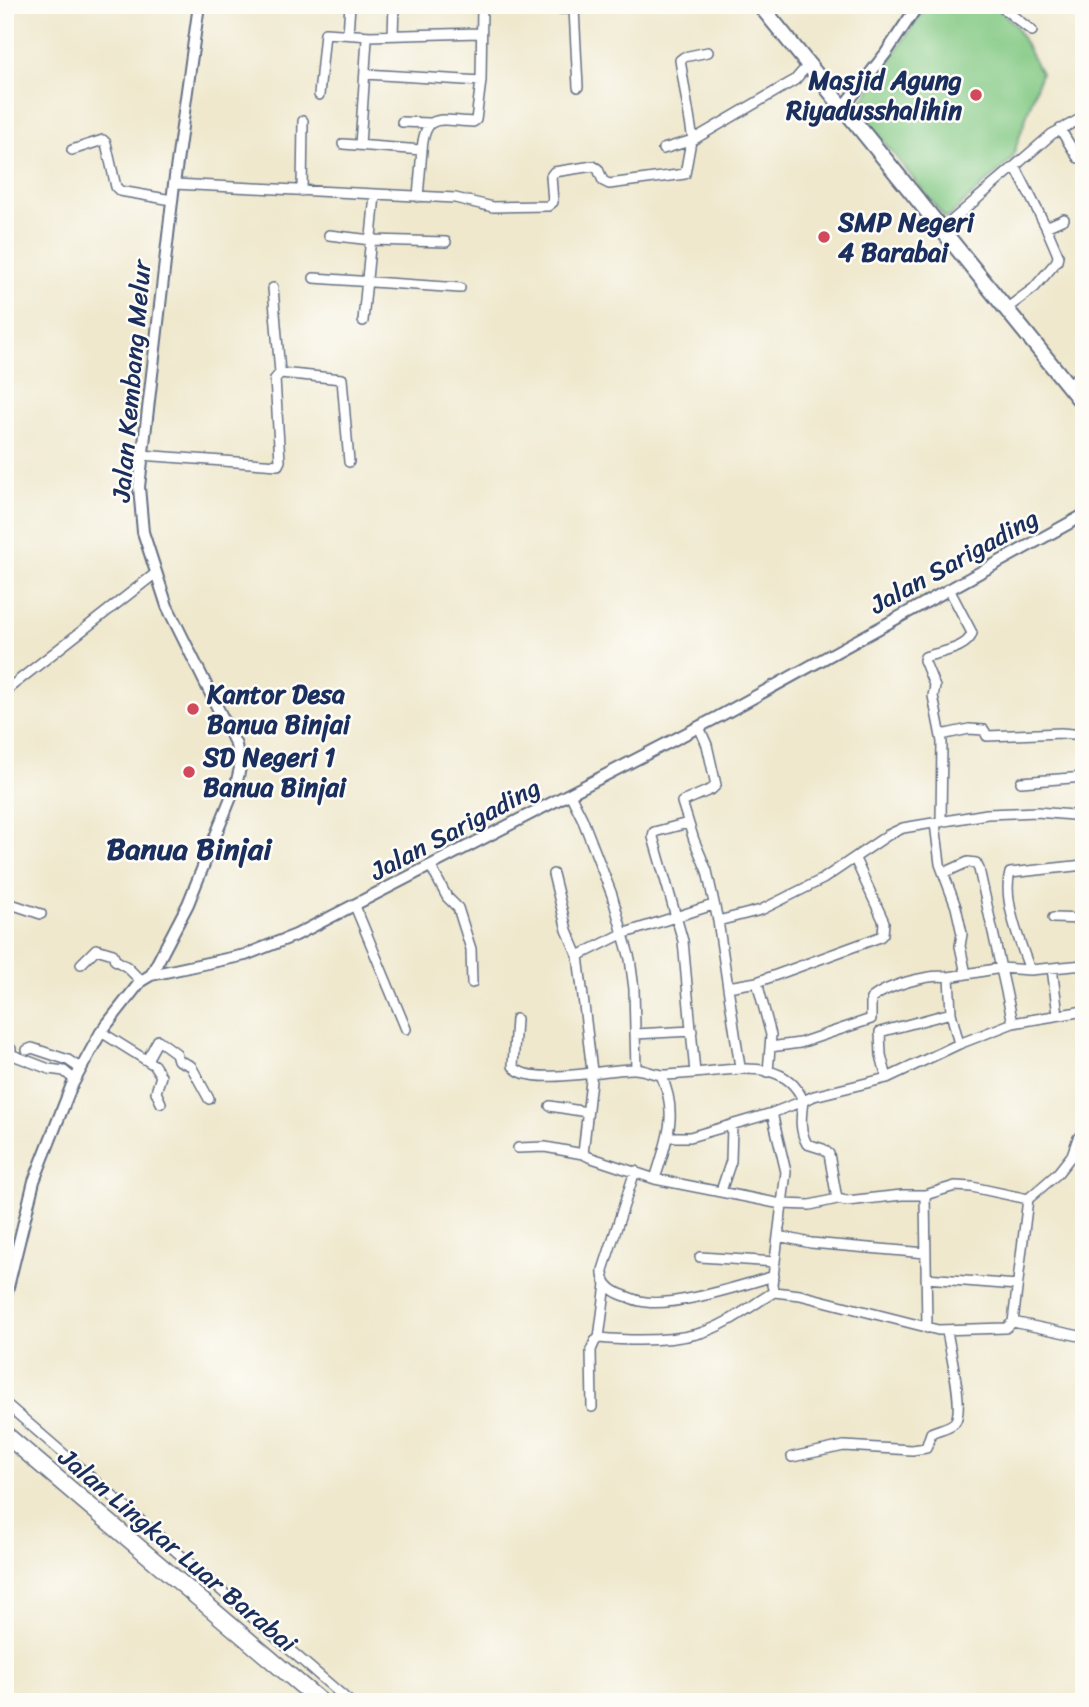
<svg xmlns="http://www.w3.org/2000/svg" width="1089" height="1707" viewBox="0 0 1089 1707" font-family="Sriracha,sans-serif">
	<rect width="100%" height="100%" fill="#fdfcf7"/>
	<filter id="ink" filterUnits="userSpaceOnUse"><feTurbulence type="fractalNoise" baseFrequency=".0143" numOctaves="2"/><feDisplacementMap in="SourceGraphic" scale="14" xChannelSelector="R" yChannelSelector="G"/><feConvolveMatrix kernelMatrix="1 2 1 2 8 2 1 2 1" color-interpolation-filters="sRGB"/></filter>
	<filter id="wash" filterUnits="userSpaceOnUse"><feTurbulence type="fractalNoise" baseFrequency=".00686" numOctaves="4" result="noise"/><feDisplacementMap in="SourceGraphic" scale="28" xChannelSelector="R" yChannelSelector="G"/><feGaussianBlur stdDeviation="1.57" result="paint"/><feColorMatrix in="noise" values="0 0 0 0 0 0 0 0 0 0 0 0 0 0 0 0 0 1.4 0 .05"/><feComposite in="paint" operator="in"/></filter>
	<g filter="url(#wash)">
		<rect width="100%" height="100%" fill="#efe8cd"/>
		<path fill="#83c984" stroke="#4f7c71" stroke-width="2" d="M927,5h68l20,20 26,48 -29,86 -66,60 -89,-110z"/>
	</g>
	<g filter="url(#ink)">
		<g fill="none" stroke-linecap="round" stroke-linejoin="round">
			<defs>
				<path id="minor" d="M999,5l33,26
					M561,9h13
					M348,34l2,-29
					M393,35l1,-30
					M365,74l116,7 1,-76
					M578,87l-4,-78 38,-4
					M319,95l6,-62 46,3
					M402,122l27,1
					M1060,129l18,29h6
					M343,144l79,6 -4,47
					M360,145l7,-106 2,-3 110,-3 2,3
					M663,149l30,-9 -13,-80 4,-3 24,-5
					M72,150l31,-10 3,3 10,44 4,4 52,9
					M422,150c3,-40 20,-29 51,-28l3,-2 5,-39
					M1015,166l31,61 18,-8
					M174,184l281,14 38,9 55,-1 5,-4 -2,-26 3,-4 39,-6 5,3 5,12 6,3 76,-10 6,-33 104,-61 13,-15
					M302,191l1,-70
					M941,230l111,-96 32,-17
					M329,235l42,5 75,2
					M314,278l146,10
					M273,288l7,85
					M1006,309l28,-21 23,-27 1,-6 -12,-28
					M363,321l12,-126
					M1068,385l16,-13
					M141,455l137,10 2,-4 -5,-82 5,-6 62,6 7,83
					M5,691l151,-118
					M699,727l8,18 9,40 -4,4 -30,13 12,38 13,31 11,50 43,-11 62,-31 65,-44 15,-7 84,-14 50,-2 47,4
					M941,735l28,-6 15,1 3,6 74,-3 23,2
					M1021,782l63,-5
					M570,794l12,24 30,77 18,64 4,30 2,80
					M941,822l1,-80 -9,-46 2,-9 -11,-27 1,-3c14,-5 43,-8 47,-24l-23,-44
					M688,823l-34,9 -1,5 30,104 12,132
					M935,823l5,41 16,43 6,27 -2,12 6,28
					M431,867l16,30 11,11 13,41 1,34
					M944,873l24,-11 8,1 3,6 34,154
					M553,874l14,56 11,26 14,115 -9,83 6,3 66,22 126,25 29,1 27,-6 10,2 55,-6h23l30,-9 17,1 56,12 29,-25 15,-19 6,-17 6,-2
					M5,902l36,12
					M355,906l51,123
					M1053,918l31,1
					M718,921l22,146
					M578,956l44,-22 91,-29
					M81,964l15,-15 17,5 2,6 12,7 14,14
					M1052,968l6,47
					M1030,970c-9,-25 -28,-71 -20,-97l74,-8
					M757,982l123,-45 3,-3 1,-12 -29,-63
					M728,987l29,-5 14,53 -3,37
					M516,1019l-3,47c15,22 95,2 121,3 11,0 21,7 32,6 16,-1 32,-2 48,-4 33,-3 75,-8 89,30l11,-5 73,-18 72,-34 54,-21 71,-12
					M101,1032l53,33 7,11 -5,16 5,11
					M635,1034l57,-3
					M959,1044l-8,-31 -2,-36 52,-9 29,2 54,-5
					M770,1047l30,-4 71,-24v-20c15,-13 58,-26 78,-22
					M11,1049l-1,5 39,15 15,2 11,9
					M27,1050l5,-2 36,12 13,9
					M147,1060l11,-20 18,13 2,7 13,6 18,33
					M887,1078l-6,-23 -1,-23 71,-19
					M803,1101l-31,12 14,59 -14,113 2,7 26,3 138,35 68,-2 7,-6 71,15
					M803,1101c-2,16 -4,29 4,43l16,5 6,5 8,45
					M550,1106l37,6
					M668,1137h22l82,-24
					M518,1148l27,-1 38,7
					M635,1171l-32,99c-1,12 6,19 17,24 6,2 14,6 20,7 30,8 103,-16 134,-25
					M655,1179c12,-39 24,-65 6,-104
					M721,1191l10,-30 1,-35
					M925,1195l2,133
					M778,1236l33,7 115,10
					M700,1257l75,5
					M926,1278l91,7
					M1013,1322l15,-123
					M599,1338c32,3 66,4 98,-4 28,-7 53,-28 77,-42
					M5,1403l345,299
					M592,1407l-1,-57 4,-9 4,-3 7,-54
					M792,1457l52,-11 68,4 14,-2 5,-15c7,-4 19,-5 24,-11 10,-13 -6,-74 -8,-92"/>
				<path id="tertiary" d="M843,108l43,-55 32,-48
					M151,975l37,-71 48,-119 4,-17 -4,-23 -69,-139 -24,-74 -4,-45 35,-303 25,-179
					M5,1299l29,-118 37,-94 30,-55 40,-51 10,-6 94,-20 51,-20 422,-218 366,-202"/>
				<path id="primary" d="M760,5l324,400"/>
				<path id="trunk" d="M5,1434l316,268"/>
			</defs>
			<use href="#minor" stroke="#657085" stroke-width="12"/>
			<use href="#tertiary" stroke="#657085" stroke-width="14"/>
			<use href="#primary" stroke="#657085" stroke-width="18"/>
			<use href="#trunk" stroke="#657085" stroke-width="19"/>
			<use href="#minor" stroke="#fff" stroke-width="9"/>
			<use href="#tertiary" stroke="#fff" stroke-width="10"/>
			<use href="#primary" stroke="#fff" stroke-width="14"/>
			<use href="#trunk" stroke="#fff" stroke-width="16"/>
		</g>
	</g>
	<g fill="#d1495b" stroke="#fdfcf7" stroke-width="2.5">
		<circle cx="976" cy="95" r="7"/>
		<circle cx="824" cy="237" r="7"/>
		<circle cx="193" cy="709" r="7"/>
		<circle cx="189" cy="772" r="7"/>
	</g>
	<g text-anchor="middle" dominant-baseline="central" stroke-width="5" stroke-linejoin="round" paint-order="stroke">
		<g font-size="26" font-weight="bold" fill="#1b2f5e" stroke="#fdfcf7" text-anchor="start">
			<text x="962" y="80" text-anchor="end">Masjid Agung<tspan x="962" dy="30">Riyadusshalihin</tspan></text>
			<text x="838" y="222">SMP Negeri<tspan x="838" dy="30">4 Barabai</tspan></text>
			<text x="207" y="694">Kantor Desa<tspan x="207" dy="30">Banua Binjai</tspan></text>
			<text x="203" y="757">SD Negeri 1<tspan x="203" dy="30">Banua Binjai</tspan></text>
		</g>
		<g font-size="26" fill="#1b2f5e" stroke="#fdfcf7">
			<text transform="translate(131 381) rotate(-85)">Jalan Kembang Melur</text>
			<text transform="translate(954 561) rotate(-29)">Jalan Sarigading</text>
			<text transform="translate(455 829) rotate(-28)">Jalan Sarigading</text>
			<text transform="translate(178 1550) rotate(40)">Jalan Lingkar Luar Barabai</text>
		</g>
		<g font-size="30" font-weight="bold" fill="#1b2f5e" stroke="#fdfcf7">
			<text x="189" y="849">Banua Binjai</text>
		</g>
	</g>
	<rect width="1089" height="1707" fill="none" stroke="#fdfcf7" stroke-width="28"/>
</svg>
